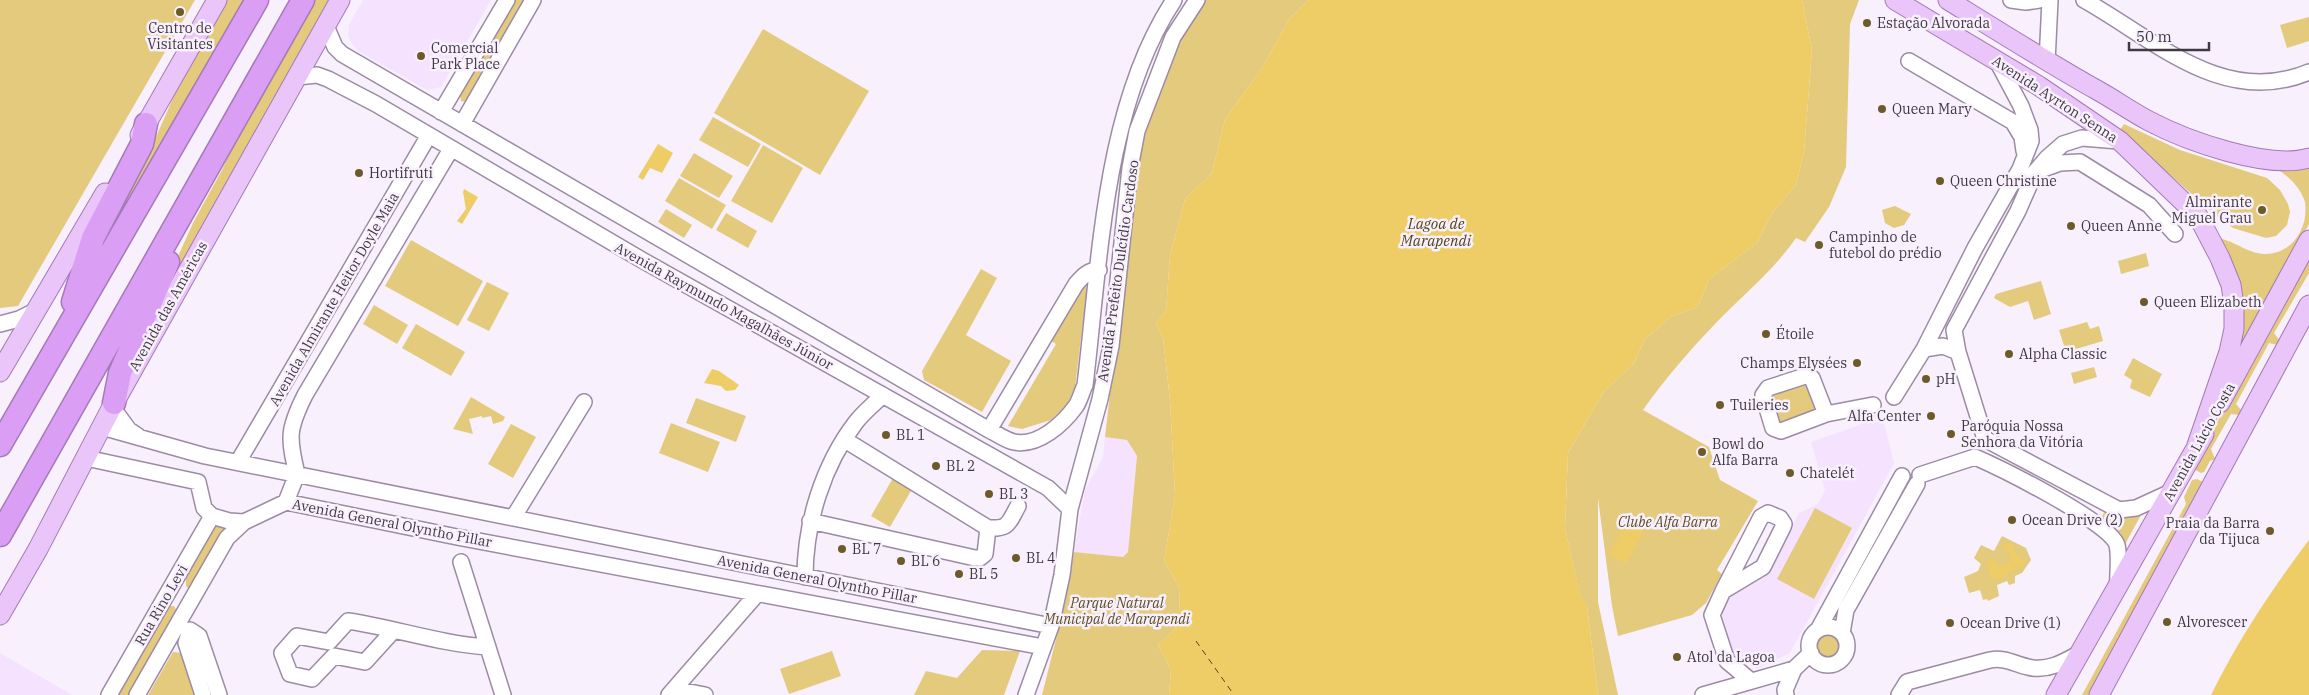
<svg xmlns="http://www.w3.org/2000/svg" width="2309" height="695" viewBox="0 0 2309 695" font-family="'IBM Plex Serif',serif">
	<rect width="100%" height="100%" fill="#f8f0fc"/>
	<path fill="#f5e2fe" d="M363,0h128l-50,87 -14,3 -69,-39 -6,-8 -4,-7 1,-11z
		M1871,421l13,3 10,39 -104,190 -33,16 -24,-15 -12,-43 9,-14 34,-19 35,-65 19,-9 7,-14 -14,-48z
		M1105,437l22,3 10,16 -9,96 -5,5 -49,-5 11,-62 18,-33z
		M0,653l72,42h-72z"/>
	<path fill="#e4ca7c" d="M0,0h195l-177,306 -18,2z
		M227,0h24l-165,286 17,-58 53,-91 21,-48z
		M309,0h24l-173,304 -2,-3 35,-78 29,-53 33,-72z
		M515,0h10l-56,98 -4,4 -4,-1 -1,-6z
		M1206,0h102l-19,19 -27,49 -37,51 -13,54 -27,26 -15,57 -4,54 -10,14 7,14 7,62 5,96 -11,65 16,28 -1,24 -4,16 -17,16 13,25 -2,25h-127l24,-96 8,-47 49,5 5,-5 9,-96 -10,-16 -22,-3 34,-296 40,-100z
		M1802,0h57l-9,24 -4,143 -17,40 -24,35 -9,-4c-23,33 -54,58 -81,86 -26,27 -51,56 -72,86l66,37 11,33 38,21 -41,69 5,4 -16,29 -14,12 -74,21 -6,-30 -14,-108v104l20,93h-20l-11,-89 -7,-11 -15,-67 3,-75 35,-60 31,-30 11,-24 27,-23 26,-9 11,-28 48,-36 15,-30 24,-28 8,-33 8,-102z
		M2309,17v24l-22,7 -7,-23z
		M763,29l106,62 -49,84 -106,-62z
		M713,117l48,27 -13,23 -49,-27z
		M2124,124l56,26 87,28 13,12 8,14 2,8 -3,13 -11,11 -10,2 -33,-10 -19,-14 -94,-84z
		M763,145l40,23 -31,55 -41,-22z
		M694,153l39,23 -14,22 -39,-22z
		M2309,164v60l-74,137 -18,-125c5,3 9,4 14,6 11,5 20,11 33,12 27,1 45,-25 41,-52 -5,-15 -16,-26 -30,-34z
		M679,178l47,27 -14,24 -47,-28z
		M1895,206l16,8 -7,11 -10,3 -9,-5 -3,-13z
		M666,209l26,16 -8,13 -26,-16z
		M726,213l31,18 -9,17 -32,-18z
		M411,240l72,41 -25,45 -73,-40z
		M2146,253l3,13 -28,8 -3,-13z
		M2309,253v20l-35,60 6,8 -2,4 -9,-2 -33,61 6,7 -2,4 -9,-1 -20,35 4,10 -5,2 -6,11 -3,1 -9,-5z
		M981,269l16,9 -31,57 45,26 -29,51 -58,-32 -2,-9z
		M2041,281l10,33 -17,6 -6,-19 -18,6 -16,-9 2,-4z
		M487,282l22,11 -20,38 -22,-11z
		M1080,284l7,4 -12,99 -8,18 -16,15 -29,9 -14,-3 48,-82 -8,-5z
		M374,305l34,20 -11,19 -34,-20z
		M2087,322l3,7 9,-3 4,15 -37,11 -7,-22z
		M416,324l49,28 -14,24 -49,-28z
		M2133,358l29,16 -12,23 -20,-9 2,-8 -8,-5z
		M2094,367l3,10 -23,7 -3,-11z
		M1807,378l12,32 -42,16 -11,-33z
		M471,397l34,20 -2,4 -10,3 -2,-8 -9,2v-2l-13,3 4,15 -20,-5z
		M696,398l50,18 -10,26 -50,-19z
		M671,423l49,19 -12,30 -49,-19z
		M511,424l25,13 -23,41 -25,-14z
		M893,478l19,11 -22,38 -19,-11z
		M2197,479l8,4 -114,212h-9l104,-191 -2,-7 8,-17z
		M1815,508l37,20 -38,71 -37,-20z
		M2105,511l23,6 14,-4 -20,37 -22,-31z
		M219,524l10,3 -7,6 -33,56 -3,-3v-13l28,-47z
		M2002,536l24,12 5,12 -9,13 -7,3v7l-6,2 -2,-4 -10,4 2,11 -11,5 -1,-2 -4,1 -3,-10 -11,3 -5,-16 14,-6 3,-7 -7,-6 7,-13 13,6z
		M167,606h7l3,5 -48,84h-13z
		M1817 646a12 12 0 1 1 24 0a12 12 0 1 1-24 0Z
		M982,650l38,1 -16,44h-90l12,-24 31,7z
		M832,651l9,25 -52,18 -9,-25z
		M173,652l9,1 13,42h-47z"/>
	<path fill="#ec6" d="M1308,0h494l10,50 -8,102 -8,33 -24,28 -15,30 -48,36 -11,28 -26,9 -27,23 -11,24 -31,30 -35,60 -3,75 15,66 7,12 11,89h-429l2,-25 -13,-25 17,-16 4,-16 1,-24 -16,-28 11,-65 -5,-96 -7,-62 -7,-14 10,-14 4,-54 15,-57 27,-26 13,-54 37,-51 27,-49z
		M658,144l15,9 -11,20 -12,-5 -7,12 -5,-3z
		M464,189l14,8 -16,27 -5,-3 9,-12 -3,-17z
		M712,369l7,2 20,14 -4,5 -9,1 -5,-5 -17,-3z
		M1627,520l18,9 -19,35 -17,-9z
		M2309,540v155h-98c27,-55 61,-106 98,-155z
		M2007,543l5,1 4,10 8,7v4l-15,7 -5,6 -12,1 -5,-15 2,-3 6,-1 2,7 11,-3 3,-3 -2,-8 -7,-6z"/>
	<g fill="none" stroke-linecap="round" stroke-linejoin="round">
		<path stroke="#54461b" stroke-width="1" stroke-dasharray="6 5" stroke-linecap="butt" d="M1196,641l38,54"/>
		<defs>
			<path id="minor" d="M2011,0l15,2 13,-2
				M2084,0c70,39 139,108 225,72
				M326,26l9,21 7,7 647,376c7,3 16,10 25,12 24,5 49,-18 62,-36 4,-6 6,-15 9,-21 15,-124 19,-279 89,-385
				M1909,61l104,61 9,15 2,14
				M2047,62l3,-62
				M297,77l20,-2 11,4 48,25 266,156 406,228 22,21
				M441,112l66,-112
				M462,124l71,-124
				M2119,141l-37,-3 -19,6 -16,14 -12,14 -17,39 -64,119 4,22 27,87 134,71 17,-2 35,-16
				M2035,172l25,-9 20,-1 69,43 26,29
				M0,324l19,-5 16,-8
				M1924,349l19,-3 15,6
				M1894,397l30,-48 51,-101 45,-79 11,-28 -1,-11 -9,-24 -24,-45
				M112,407l17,23 9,6
				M1826,414l-14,-36 -4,-3 -40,13 -5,7 10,33 8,3 45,-17 47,-9
				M102,427l103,29 846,170
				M989,430l87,-146c7,-8 12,-14 23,-14
				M845,440l143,88c21,1 20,-4 30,-22
				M86,458l112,24 6,26 8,8 17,5 15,1 42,-20 171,35 586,110
				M238,462l191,-327
				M297,474c-9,-37 -9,-45 8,-79l146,-246
				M1920,475l55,-18c25,11 135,65 142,88 3,12 0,29 1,42
				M286,502l11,-28
				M513,518l71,-116
				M810,521l165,37h5l5,-4 3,-26
				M461,562l42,133
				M805,577c0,-54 18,-112 51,-155 8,-10 18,-18 27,-27
				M1723,591l38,-74 7,-4 12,5 4,6 -1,3 -20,40 -40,24 -11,24 15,46 24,20
				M1809 646a19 19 0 1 1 38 0a19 19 0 1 1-38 0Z
				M394,630l-29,32 -31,-6 -22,23 -22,-5 -8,-21 15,-17 32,6 19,-21c47,7 93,23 140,26
				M1818,630l84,-154
				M1842,633l4,-23 71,-126
				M674,689l31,6
				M109,695l103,-179
				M137,695l90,-157 17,-16
				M203,695l-17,-52 4,-13 9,6 20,59
				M669,695l88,-101
				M1026,695l25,-69 11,-51 8,-66 30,-110 11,-53 19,-178 7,-37 36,-94 24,-37
				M1703,695l91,-26 17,-16
				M1786,695l-1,-5 9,-21
				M1899,695l8,-13 83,-22c15,-3 24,4 38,7 19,5 36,-5 52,-14"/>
			<path id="major" d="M1895,0l144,86 81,55 78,75 22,42 11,27 3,20v24l-5,23 -32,93
				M1948,0c50,31 99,62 149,90 18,10 35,22 52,31 38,20 119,49 160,37
				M140,135l77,-135
				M0,372l105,-179
				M2220,403l89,-163
				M0,615l38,-66 76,-146 226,-403
				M2056,695l148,-261
				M2099,695l210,-390"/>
			<path id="highway" d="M73,302l20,-64 49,-94 4,-20
				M114,403l6,-30 48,-111
				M0,445l257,-445
				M0,535l303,-535"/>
		</defs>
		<use href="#minor" stroke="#9c8ba5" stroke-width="18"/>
		<use href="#major" stroke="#a47ab7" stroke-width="21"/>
		<use href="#highway" stroke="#a47ab7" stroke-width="25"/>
		<use href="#minor" stroke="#fff" stroke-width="15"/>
		<use href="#major" stroke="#e9c5f9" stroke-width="19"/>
		<use href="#highway" stroke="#da9ef5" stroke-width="22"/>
	</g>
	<g fill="#6c5b29" stroke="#f8f0fc" stroke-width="2">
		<circle cx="180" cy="12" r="5"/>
		<circle cx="1867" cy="23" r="5"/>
		<circle cx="421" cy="56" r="5"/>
		<circle cx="1882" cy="109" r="5"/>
		<circle cx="359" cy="173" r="5"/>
		<circle cx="1940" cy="181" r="5"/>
		<circle cx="2262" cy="210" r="5"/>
		<circle cx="2071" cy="226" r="5"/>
		<circle cx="1819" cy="245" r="5"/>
		<circle cx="2144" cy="302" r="5"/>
		<circle cx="1766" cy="334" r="5"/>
		<circle cx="2009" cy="354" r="5"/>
		<circle cx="1857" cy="363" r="5"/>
		<circle cx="1926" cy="379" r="5"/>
		<circle cx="1720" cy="405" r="5"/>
		<circle cx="1931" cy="416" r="5"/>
		<circle cx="1951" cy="434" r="5"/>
		<circle cx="886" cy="435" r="5"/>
		<circle cx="1702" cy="452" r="5"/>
		<circle cx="936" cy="466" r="5"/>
		<circle cx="1790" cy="473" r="5"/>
		<circle cx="989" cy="494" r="5"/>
		<circle cx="2012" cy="520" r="5"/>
		<circle cx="2270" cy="531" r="5"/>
		<circle cx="842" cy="549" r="5"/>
		<circle cx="1016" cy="558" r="5"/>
		<circle cx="901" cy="561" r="5"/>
		<circle cx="959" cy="574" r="5"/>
		<circle cx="2167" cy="622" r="5"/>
		<circle cx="1950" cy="623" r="5"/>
		<circle cx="1677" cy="657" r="5"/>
	</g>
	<g text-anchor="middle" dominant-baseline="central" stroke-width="5" stroke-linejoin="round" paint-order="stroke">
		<g font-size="14" fill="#403843" stroke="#f8f0fc" text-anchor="start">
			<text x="1877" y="23">Estação Alvorada</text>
			<text x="180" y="28" text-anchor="middle">Centro de<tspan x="180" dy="16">Visitantes</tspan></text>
			<text x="431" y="48">Comercial<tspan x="431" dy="16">Park Place</tspan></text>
			<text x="1892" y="109">Queen Mary</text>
			<text x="369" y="173">Hortifruti</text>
			<text x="1950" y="181">Queen Christine</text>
			<text x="2252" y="202" text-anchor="end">Almirante<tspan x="2252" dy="16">Miguel Grau</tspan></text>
			<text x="2081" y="226">Queen Anne</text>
			<text x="1829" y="237">Campinho de<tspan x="1829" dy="16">futebol do prédio</tspan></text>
			<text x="2154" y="302">Queen Elizabeth</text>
			<text x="1776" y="334">Étoile</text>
			<text x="2019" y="354">Alpha Classic</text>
			<text x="1847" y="363" text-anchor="end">Champs Elysées</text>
			<text x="1936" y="379">pH</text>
			<text x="1730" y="405">Tuileries</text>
			<text x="1921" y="416" text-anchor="end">Alfa Center</text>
			<text x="1961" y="426">Paróquia Nossa<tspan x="1961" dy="16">Senhora da Vitória</tspan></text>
			<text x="896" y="435">BL 1</text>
			<text x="1712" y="444">Bowl do<tspan x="1712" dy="16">Alfa Barra</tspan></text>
			<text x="946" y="466">BL 2</text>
			<text x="1800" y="473">Chatelét</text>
			<text x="999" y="494">BL 3</text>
			<text x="2022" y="520">Ocean Drive (2)</text>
			<text x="2260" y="523" text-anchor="end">Praia da Barra<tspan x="2260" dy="16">da Tijuca</tspan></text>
			<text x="852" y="549">BL 7</text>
			<text x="1026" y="558">BL 4</text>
			<text x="911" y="561">BL 6</text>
			<text x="969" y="574">BL 5</text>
			<text x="2177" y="622">Alvorescer</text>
			<text x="1960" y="623">Ocean Drive (1)</text>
			<text x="1687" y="657">Atol da Lagoa</text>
		</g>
		<g font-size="14" fill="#403843" stroke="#f8f0fc">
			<text transform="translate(2055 99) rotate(33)">Avenida Ayrton Senna</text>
			<text transform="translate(1118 271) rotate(-82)">Avenida Prefeito Dulcídio Cardoso</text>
			<text transform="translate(334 299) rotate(-60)">Avenida Almirante Heitor Doyle Maia</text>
			<text transform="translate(168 306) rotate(-61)">Avenida das Américas</text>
			<text transform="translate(724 306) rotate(29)">Avenida Raymundo Magalhães Júnior</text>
			<text transform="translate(2199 442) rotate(-61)">Avenida Lúcio Costa</text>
			<text transform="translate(392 523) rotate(11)">Avenida General Olyntho Pillar</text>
			<text transform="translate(817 579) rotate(11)">Avenida General Olyntho Pillar</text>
			<text transform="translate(161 605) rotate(-60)">Rua Rino Levi</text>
		</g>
		<g font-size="14" font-style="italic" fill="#5d4f25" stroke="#f8f0fc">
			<text x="1668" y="522">Clube Alfa Barra</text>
			<text x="1117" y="603">Parque Natural<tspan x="1117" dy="16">Municipal de Marapendi</tspan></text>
		</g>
		<g font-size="15" font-style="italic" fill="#54461b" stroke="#f8f0fc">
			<text x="1436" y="223">Lagoa de<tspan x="1436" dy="17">Marapendi</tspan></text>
		</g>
	</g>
	<path d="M2129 42v8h80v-8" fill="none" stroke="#403843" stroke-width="2.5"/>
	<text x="2136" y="42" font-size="15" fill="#403843" stroke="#f8f0fc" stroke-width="4" paint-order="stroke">50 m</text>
</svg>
